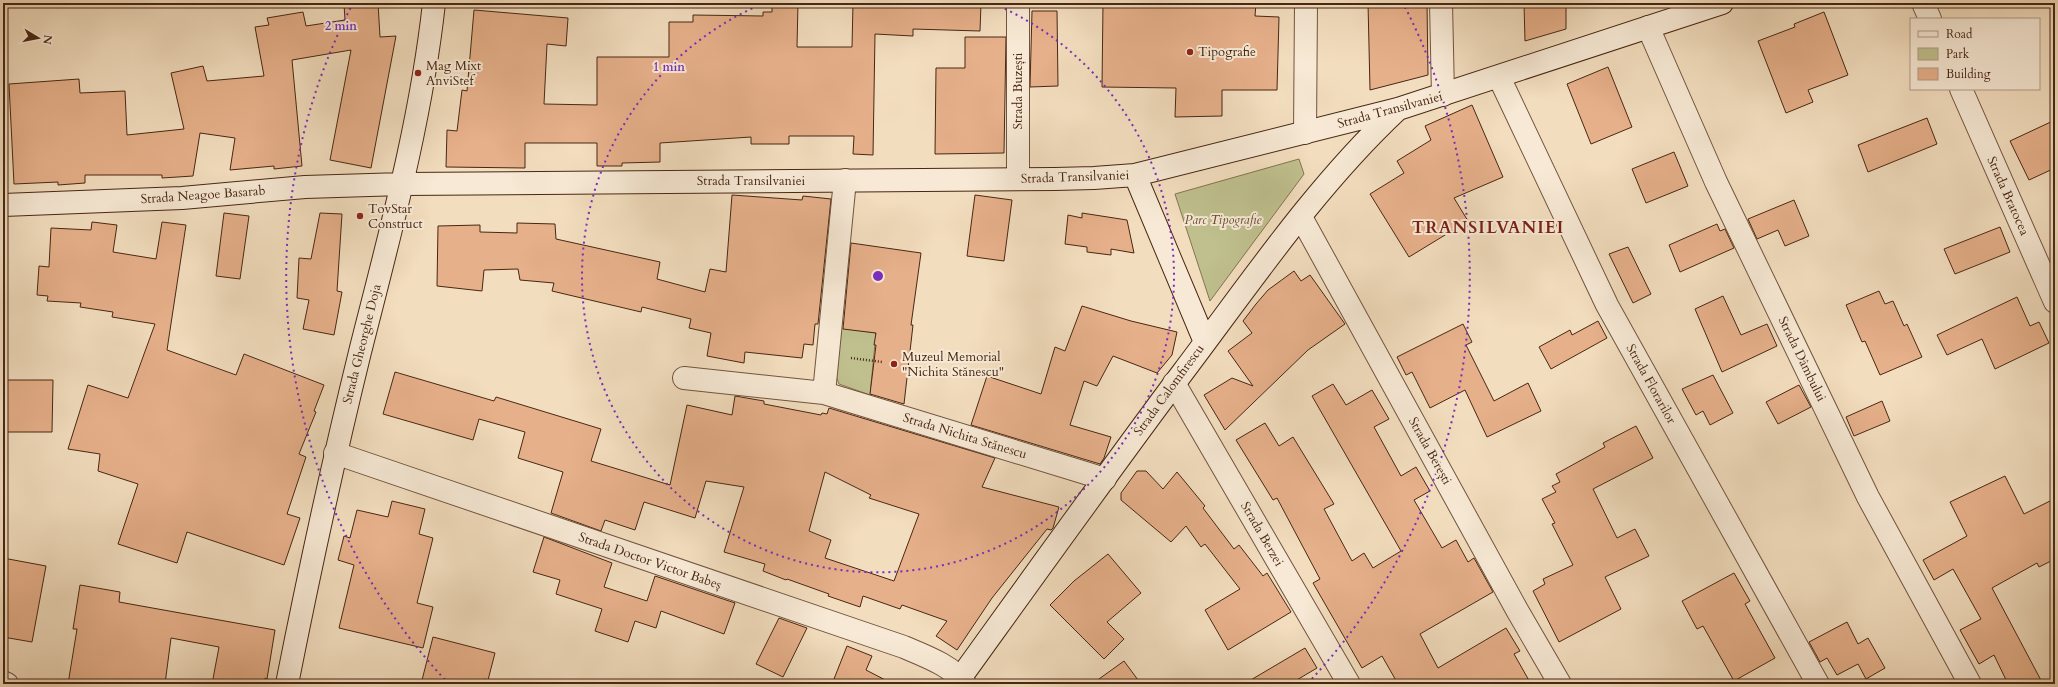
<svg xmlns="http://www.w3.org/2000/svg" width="2058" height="687" viewBox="0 0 2058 687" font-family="Cardo,serif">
	<rect width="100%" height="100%" fill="#f2ddbe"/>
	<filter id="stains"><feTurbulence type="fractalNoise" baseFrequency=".005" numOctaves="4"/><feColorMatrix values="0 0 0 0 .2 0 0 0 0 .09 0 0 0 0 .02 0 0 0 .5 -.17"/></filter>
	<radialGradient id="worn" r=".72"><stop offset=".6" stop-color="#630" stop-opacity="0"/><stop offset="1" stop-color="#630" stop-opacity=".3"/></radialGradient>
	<path fill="#bfc08e" stroke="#847450" d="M1299,159l5,15 -94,127 -35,-107z
		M841,328l35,5 -6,62 -31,-11 -3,-8z"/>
	<path fill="#e6b08a" stroke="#482713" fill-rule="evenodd" d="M378,3l2,34 16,-1 -25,132 -41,-8 21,-110 -59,10 10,106 -28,3v-3l-44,4 5,-32 -35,-5 -7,43 -31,2v-3h-77v8l-27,2v-3l-44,2 -5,-100 70,-5 1,14 45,-2 2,44 57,-6 -13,-56 32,-7 4,15 57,-5 -9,-49 14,-2 -2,-7 36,-6 3,14 39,-6 -1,-16z
		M772,3h26l-1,44h55l1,-44h128l-1,28 -67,-2v7l-38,-2 -2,121 -20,-1 1,-18h-65v8h-38v-7l-91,6v19l-38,1v3h-25v-23h-72v25l-79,-1 1,-37 10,1 5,-41 5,1 7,-81 94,8 -2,28 -19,-2 -3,60 53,1v-48h72v-35h24v-7l70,1v-4h9z
		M1103,3h153l-1,13 24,1 -2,73h-55v26l-47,1 1,-29 -74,-1z
		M1368,3h59l1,72 -58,15z
		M1524,3h42v26l-41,12z
		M1032,11h25l1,75 -28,1z
		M1824,12l24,63 -40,15 5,12 -27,11 -28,-72 37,-14 -1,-3z
		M965,37h41l-2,116 -69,1 1,-86h29z
		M1608,67l24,60 -41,17 -24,-60z
		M1472,105l31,72 -49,21 14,23 -59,36 -39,-63 34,-21 -7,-12 34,-21 -6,-14z
		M1927,118l10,26 -69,28 -10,-27z
		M2055,120v48l-26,12 -19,-39z
		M1674,152l14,34 -42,17 -14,-34z
		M732,195l70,5 1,-4 28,3 -13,125h-3l-2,21 -9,-1 -2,14 -57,-6 -1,11 -37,-7 4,-23 -22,-5 2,-9 -49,-12 -1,5 -89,-21 2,-8 -34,-3 -2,-11 -34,1 -2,21 -45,-5 1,-60 42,-1v7l37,1v-10l38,1 1,15 104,23 -3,17 48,13 5,-23 16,3z
		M975,195l37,5 -8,61 -37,-5z
		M1794,200l15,36 -24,10 -7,-16 -21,9 -9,-20z
		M224,213l25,3 -9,63 -24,-3z
		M320,213l22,1 -5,77 5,1 -8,43 -31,-6 6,-29 -12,-2 2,-40 12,1z
		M1082,213l45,7 7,33 -23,-4v6l-24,-3v-5l-22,-3 3,-29 14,3z
		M92,222l25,3 -4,27 43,7 6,-37 24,3 -19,125 69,25 8,-21 80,31 -10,26 2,1 -17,42 7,3 -19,57 13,4 -16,47 -97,-33 -10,31 -59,-19 20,-60 -40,-13 2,-17 -32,-5 20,-64 40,13 27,-74 -43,-7 1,-5 -33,-5 1,-4 -34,-2 1,-5 -11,-1 2,-29 10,1 2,-39 40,2z
		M1717,224l3,7 5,-2 9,19 -54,24 -11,-27z
		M2000,227l10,25 -55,22 -11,-25z
		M851,243l70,10 -10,72h2l-9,79 -34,-10 6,-49h-2l2,-12 -33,-4z
		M1628,247l23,47 -18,9 -24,-49z
		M1294,271l7,10 9,-6 35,49 -37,26 -83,80 -21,-35 28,-17 21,8 -25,-35 24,-18 -9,-12 13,-17 12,-14z
		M1879,291l6,13 8,-3 11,25 3,-2 15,33 -42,18 -15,-34 -3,1 -16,-37z
		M1723,296l18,39 26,-11 10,22 -55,26 -27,-63z
		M2017,297l13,29 9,-4 10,21 -54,26 -13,-30 -35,16 -10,-20z
		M1082,306l49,15 46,11 -5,23 -15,18 -44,-17 -16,30 -13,-5 -14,44 41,12 -7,21 -4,6 -129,-39 16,-49 54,18 14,-47 10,4z
		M1598,321l9,17 -56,31 -12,-22 31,-17 2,5z
		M1463,324l9,18 -6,3 28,56 34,-18 13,28 -54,26 -22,-47 -35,18 -18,-36 -6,3 -9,-18z
		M395,372l99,29 2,-4 105,32 -10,32 79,24 17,-80 45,10 3,-19 29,5v3l57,11 1,-2 5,1 2,-6 166,50 -13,29 77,20 -6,21 -2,2 -4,-1 -55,69 -35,52 -21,-14 11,-15 -45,-16 -2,4 -37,-13 -3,11 -32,-11 1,-2 -42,-15 -1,1 -23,-9 2,-7 -41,-12 20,-65 -38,-6 -11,37 -51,-16 -9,28 -30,-10 -4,11 -50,-18 12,-41 -45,-14 7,-26 -46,-13 -6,21 -90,-26zM825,472l46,23 -2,3 50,16 -25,67 -69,-23 6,-18 -22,-9z
		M1713,375l20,38 -23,12 -7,-14 -7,4 -14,-26z
		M3,380h50l-1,52h-49z
		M1333,384l13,21 26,-15 17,29 -15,8 27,49 15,-9 14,24 -16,9 28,48 14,-8 12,22 6,-4 19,34 -73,42 18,34 68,-40 14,23 -6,3 17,30h-133l-16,-28 -20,12 -49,-85 7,-4 -43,-81 -4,2 -37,-60 29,-17 14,23 14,-9 41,67 -10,5 28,52 12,-8 9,15 28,-17 -89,-155z
		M1799,385l12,22 -33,17 -12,-22z
		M1882,401l8,20 -36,15 -8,-19z
		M1636,426l17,32 -60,31 24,49 18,-9 14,27 -44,21 16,32 -62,33 -26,-51 12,-7 -2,-5 30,-14 -21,-41 3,-1 -13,-24 14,-7 -4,-6 8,-4 -4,-8 49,-27 -2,-4z
		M1137,471h9l17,18 14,-17 28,34 -2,2 31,41 5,-4 24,31 4,-3 24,39 -63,38 -23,-40 35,-21 -35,-45 -4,3 -15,-21 -15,16 -50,-42v-7z
		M2005,476l19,38 26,-13 5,11v47l-16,8 -2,-4 -45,25 51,96h-35l-14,-29 -15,9 -19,-34 21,-11 -28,-50 -19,11 -11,-20 44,-24 -17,-34z
		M392,501l33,8 -6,25 14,4 -16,65 16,4 -10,41 -84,-20 15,-63 -16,-5 6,-24 6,2 7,-28 31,7z
		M544,537l68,26 -8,24 43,14 8,-25 80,27 -11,31 -63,-23 -5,17 -21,-7 -7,21 -33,-11 7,-22 -46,-15 4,-14 -27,-8z
		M1108,554l33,39 -34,29 17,17 -20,20 -54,-54 24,-24z
		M3,558l43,8 -14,76 -29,-5z
		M1734,573l16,28 -5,3 30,54 -41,23 -31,-55 -6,3 -15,-28z
		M80,585l40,7 -1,10 156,28 -8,49 -2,-1 -1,6h-52l7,-37 -48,-9 -6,46h-97l9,-55h-4z
		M779,618l28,10 -24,49 -27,-13z
		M1847,622l11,22 10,-6 17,30 -19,11 -8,-15 -21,11 -10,-17 -7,4 -11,-20z
		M433,637l62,16 -7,27 -4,-1 -1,5h-62z
		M847,646l25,10 -6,14 27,14h-61z
		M1305,648l12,20 -27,16h-46z
		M1124,661l17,23h-49z"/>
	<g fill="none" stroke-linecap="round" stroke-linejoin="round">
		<defs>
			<path id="street" d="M1441,3l2,92
				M1923,3l7,16
				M1648,27l68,155 152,315 102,187
				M1499,77l108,228 211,379
				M1961,89l94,213
				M1305,133l1,-130
				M1018,179v-176
				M1301,217l216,393 43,74
				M684,378l140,15 281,86
				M1174,383l175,301
				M824,393l21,-213
				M335,453l569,194c21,9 47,18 61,37
				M3,682l4,2"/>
			<path id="secondary" d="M1135,175l70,167
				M3,205l179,-7 123,-11 97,-3 653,-5 39,-1 41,-3 263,-66 324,-106
				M287,684c22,-111 46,-222 73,-332 29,-115 61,-230 74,-349
				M956,684c75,-104 150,-209 227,-312 68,-90 132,-185 214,-262"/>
		</defs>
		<use href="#street" stroke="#72543e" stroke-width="24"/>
		<use href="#secondary" stroke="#482713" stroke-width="24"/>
		<path stroke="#482713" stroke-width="2.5" stroke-dasharray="1 2" stroke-linecap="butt" d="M851,358l31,4"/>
		<use href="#street" stroke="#f7e9d5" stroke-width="22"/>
		<use href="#secondary" stroke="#f7e9d5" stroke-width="22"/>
	</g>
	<g fill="none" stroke="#7b2cbf" stroke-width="2" stroke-dasharray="2 4">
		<path d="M994 4A296 296 0 1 1 762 4"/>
		<path d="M449 684A592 592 0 0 1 351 7M1405 7A592 592 0 0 1 1307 684"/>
	</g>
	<g fill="#8f2418" stroke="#f7e9d5" stroke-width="1.5">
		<circle cx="1190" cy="52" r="4"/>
		<circle cx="418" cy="73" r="4"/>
		<circle cx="360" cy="216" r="4"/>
		<circle cx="894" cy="364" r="4"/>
	</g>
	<g text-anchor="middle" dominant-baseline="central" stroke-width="4" stroke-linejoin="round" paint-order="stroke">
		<g font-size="13" fill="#482713" stroke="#f7e9d5" text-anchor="start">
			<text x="1198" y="52">Tipografie</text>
			<text x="426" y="66">Mag Mixt<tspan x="426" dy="15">AnviStef</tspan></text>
			<text x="368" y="209">TovStar<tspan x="368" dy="15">Construct</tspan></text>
			<text x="902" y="357">Muzeul Memorial<tspan x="902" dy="15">"Nichita Stănescu"</tspan></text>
		</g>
		<g font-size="13" fill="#482713" stroke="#f7e9d5">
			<text transform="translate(1018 91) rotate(-90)">Strada Buzești</text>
			<text transform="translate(1390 110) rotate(-15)">Strada Transilvaniei</text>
			<text transform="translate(1075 177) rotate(-2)">Strada Transilvaniei</text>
			<text x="751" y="181">Strada Transilvaniei</text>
			<text transform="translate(203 195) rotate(-4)">Strada Neagoe Basarab</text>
			<text transform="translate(2008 196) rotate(66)">Strada Bratocea</text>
			<text transform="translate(362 344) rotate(-76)">Strada Gheorghe Doja</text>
			<text transform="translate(1802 359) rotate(64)">Strada Dâmbului</text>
			<text transform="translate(1651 384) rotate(61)">Strada Florarilor</text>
			<text transform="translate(1169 390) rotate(-54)">Strada Calomfirescu</text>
			<text transform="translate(965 436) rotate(17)">Strada Nichita Stănescu</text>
			<text transform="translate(1430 451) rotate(61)">Strada Berești</text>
			<text transform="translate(1262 534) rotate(60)">Strada Berzei</text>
			<text transform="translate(650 561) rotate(19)">Strada Doctor Victor Babeș</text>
		</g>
		<g font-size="13" font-style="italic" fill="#664d32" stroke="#f7e9d5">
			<text x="1223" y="220">Parc Tipografie</text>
		</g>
		<g font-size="17" font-weight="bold" letter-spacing="1" fill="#7a1f14" stroke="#f7e9d5">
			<text x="1488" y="227">TRANSILVANIEI</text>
		</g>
	</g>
	<circle cx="878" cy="276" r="6" fill="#7b2cbf" stroke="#f7e9d5" stroke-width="2"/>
	<g font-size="12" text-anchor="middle" font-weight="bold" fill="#7b2cbf" stroke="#f7e9d5" stroke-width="4" stroke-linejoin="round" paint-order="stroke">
		<text x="341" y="30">2 min</text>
		<text x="669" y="71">1 min</text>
	</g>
	<rect width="2058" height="687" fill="none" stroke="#f2ddbe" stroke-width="16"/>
	<rect x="4" y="4" width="2050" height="679" fill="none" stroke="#482713" stroke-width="2"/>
	<rect x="8" y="8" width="2042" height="671" fill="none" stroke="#482713"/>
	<rect x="1910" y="18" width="130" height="72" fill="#f7e9d5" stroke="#b19b87"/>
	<rect x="1918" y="31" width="20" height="6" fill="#f7e9d5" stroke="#b19b87"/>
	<text x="1946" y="38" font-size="12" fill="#482713">Road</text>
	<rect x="1918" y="48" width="20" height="12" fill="#bfc08e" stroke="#b19b87"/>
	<text x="1946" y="58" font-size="12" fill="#482713">Park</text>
	<rect x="1918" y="68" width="20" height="12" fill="#e6b08a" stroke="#b19b87"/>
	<text x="1946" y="78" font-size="12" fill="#482713">Building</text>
	<g transform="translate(38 38) rotate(100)" stroke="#f7e9d5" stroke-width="3" paint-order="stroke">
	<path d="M0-3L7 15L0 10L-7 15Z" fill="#482713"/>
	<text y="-6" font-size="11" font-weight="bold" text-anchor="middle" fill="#482713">N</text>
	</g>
	<rect width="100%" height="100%" filter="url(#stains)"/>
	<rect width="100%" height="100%" fill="url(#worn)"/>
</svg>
